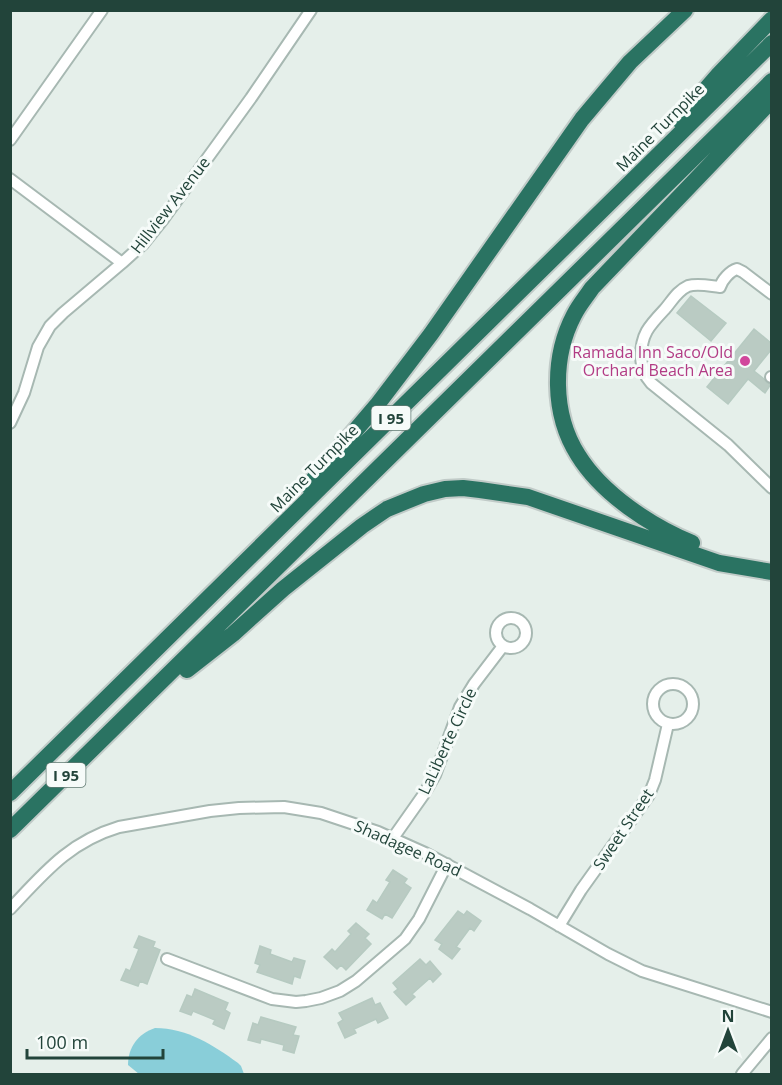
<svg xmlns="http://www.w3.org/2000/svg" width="782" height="1085" viewBox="0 0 782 1085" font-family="'Open Sans',sans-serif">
	<rect width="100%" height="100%" fill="#e5efea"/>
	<path fill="#89ced9" d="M155,1028c32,0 58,17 83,35l3,3 3,8h-105l-11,-9c0,-18 10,-31 27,-37z"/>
	<path fill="#bacbc3" stroke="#b6cac1" stroke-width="1.5" d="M691,296l35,27 -15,18 -34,-28z
		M754,329l17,14v7l-17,21 10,8 3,4 4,1 -6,9 -17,-14 -20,25 -21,-17z
		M393,870l14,9 -3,4 7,5 -19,30 -7,-4 -3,5 -15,-9 6,-10 4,3 13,-21 -4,-2z
		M458,911l6,4 3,-4 14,10 -7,10 -4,-3 -14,19 4,2 -8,10 -13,-10 3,-5 -7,-4z
		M356,923l13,11 -4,4 6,6 -25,26 -5,-5 -4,4 -13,-12 8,-8 3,3 16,-18 -3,-3z
		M139,936l16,6 -2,5 7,3 -13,34 -7,-3 -2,5 -17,-6 5,-11 4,2 9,-22 -5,-2z
		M260,946l11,4 -1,4 22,8 2,-4 11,3 -5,17 -6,-2 -2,8 -35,-12 3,-7 -5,-2z
		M420,959l6,6 4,-4 11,13 -8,8 -3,-4 -18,16 3,3 -9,8 -12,-13 4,-3 -5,-6z
		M195,989l33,14 -3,7 5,3 -6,16 -11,-5 2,-4 -22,-9 -2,4 -11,-4 7,-16 5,2z
		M372,998l3,7 5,-2 8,15 -10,5 -2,-4 -22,10 2,4 -11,5 -7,-15 5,-3 -4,-7z
		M261,1017l35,10 -3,8 6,1 -5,17 -11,-3 1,-5 -23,-6 -1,4 -12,-3 5,-17 5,2z"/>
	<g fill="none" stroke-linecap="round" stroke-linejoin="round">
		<defs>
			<path id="minor" d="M10,140l92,-130
				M10,179l112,84
				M772,294l-29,-22 -6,-3c-7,2 -15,11 -17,18 -10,-1 -22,-4 -32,-1 -11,5 -16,15 -23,23 -16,17 -24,25 -24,48 1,11 3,18 10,26l77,62 44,43
				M771,377h1
				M10,423l14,-30 14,-46 12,-21 13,-13 59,-50 21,-19 21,-26 87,-120 60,-88
				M496 633a15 15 0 1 1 30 0a15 15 0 1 1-30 0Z
				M653 704a20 20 0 1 1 40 0a20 20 0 1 1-40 0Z
				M393,838l31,-44 11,-19 25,-68 14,-23 29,-38
				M10,909c34,-36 59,-67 109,-82l91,-16 29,-3 45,-1 37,6 57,19 47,21 105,56 78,45 34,17 130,41
				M559,926l22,-36 68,-95 6,-15 13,-56
				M167,959l105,40 24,3 10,-1 15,-3 19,-7 16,-10 49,-42 14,-20 28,-55
				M742,1074l30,-36"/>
			<path id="highway" d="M679,120l40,-46 53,-55
				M308,486l69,-81 54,-71 151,-215 48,-57 55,-52
				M692,543c-41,-17 -90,-49 -114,-88 -26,-41 -26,-98 -4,-140 5,-10 12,-18 18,-27l180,-188
				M187,670l46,-36 50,-45 79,-63 25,-17 37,-15 21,-5 18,-1 17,2 48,7 191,66 53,9
				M10,793l762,-750
				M10,830l762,-749"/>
		</defs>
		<use href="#minor" stroke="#a7b8b2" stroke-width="14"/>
		<use href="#highway" stroke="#c1cbc8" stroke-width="20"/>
		<use href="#minor" stroke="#fff" stroke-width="10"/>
		<use href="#highway" stroke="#2a7362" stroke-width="16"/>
	</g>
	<circle fill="#d1479c" stroke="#f6fbf9" stroke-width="2" cx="745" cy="361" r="6"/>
	<g text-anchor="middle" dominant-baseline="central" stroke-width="6" stroke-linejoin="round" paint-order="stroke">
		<g fill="#f6fbf9" stroke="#627b73" stroke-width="1.5">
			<rect x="371.5" y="406" width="39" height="24" rx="4.5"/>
			<rect x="46.5" y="763" width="39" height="24" rx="4.5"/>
		</g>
		<g font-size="15" font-weight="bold" fill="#22443a">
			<text x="391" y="418">I 95</text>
			<text x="66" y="775">I 95</text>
		</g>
		<g font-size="16" fill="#22443a" stroke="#f6fbf9">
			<text transform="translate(660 127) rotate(-45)">Maine Turnpike</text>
			<text transform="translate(170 205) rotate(-52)">Hillview Avenue</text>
			<text transform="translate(314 468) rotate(-45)">Maine Turnpike</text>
			<text transform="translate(447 741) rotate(-65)">LaLiberte Circle</text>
			<text transform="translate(623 829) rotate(-56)">Sweet Street</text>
			<text transform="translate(408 848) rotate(24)">Shadagee Road</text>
		</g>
		<g font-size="16" fill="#b23c85" stroke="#f6fbf9" text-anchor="end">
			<text x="733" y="352">Ramada Inn Saco/Old<tspan x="733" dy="18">Orchard Beach Area</tspan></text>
		</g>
	</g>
	<rect width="782" height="1085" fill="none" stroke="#22443a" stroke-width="24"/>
	<g transform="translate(728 1031)" stroke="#f6fbf9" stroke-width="4.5" paint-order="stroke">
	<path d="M0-4.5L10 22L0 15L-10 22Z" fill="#22443a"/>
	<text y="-9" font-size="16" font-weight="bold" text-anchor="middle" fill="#22443a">N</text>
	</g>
	<path d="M27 1049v9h136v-9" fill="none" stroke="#22443a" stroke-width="3"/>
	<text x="36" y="1049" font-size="18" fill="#22443a" stroke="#f6fbf9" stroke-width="4.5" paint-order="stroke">100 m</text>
</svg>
